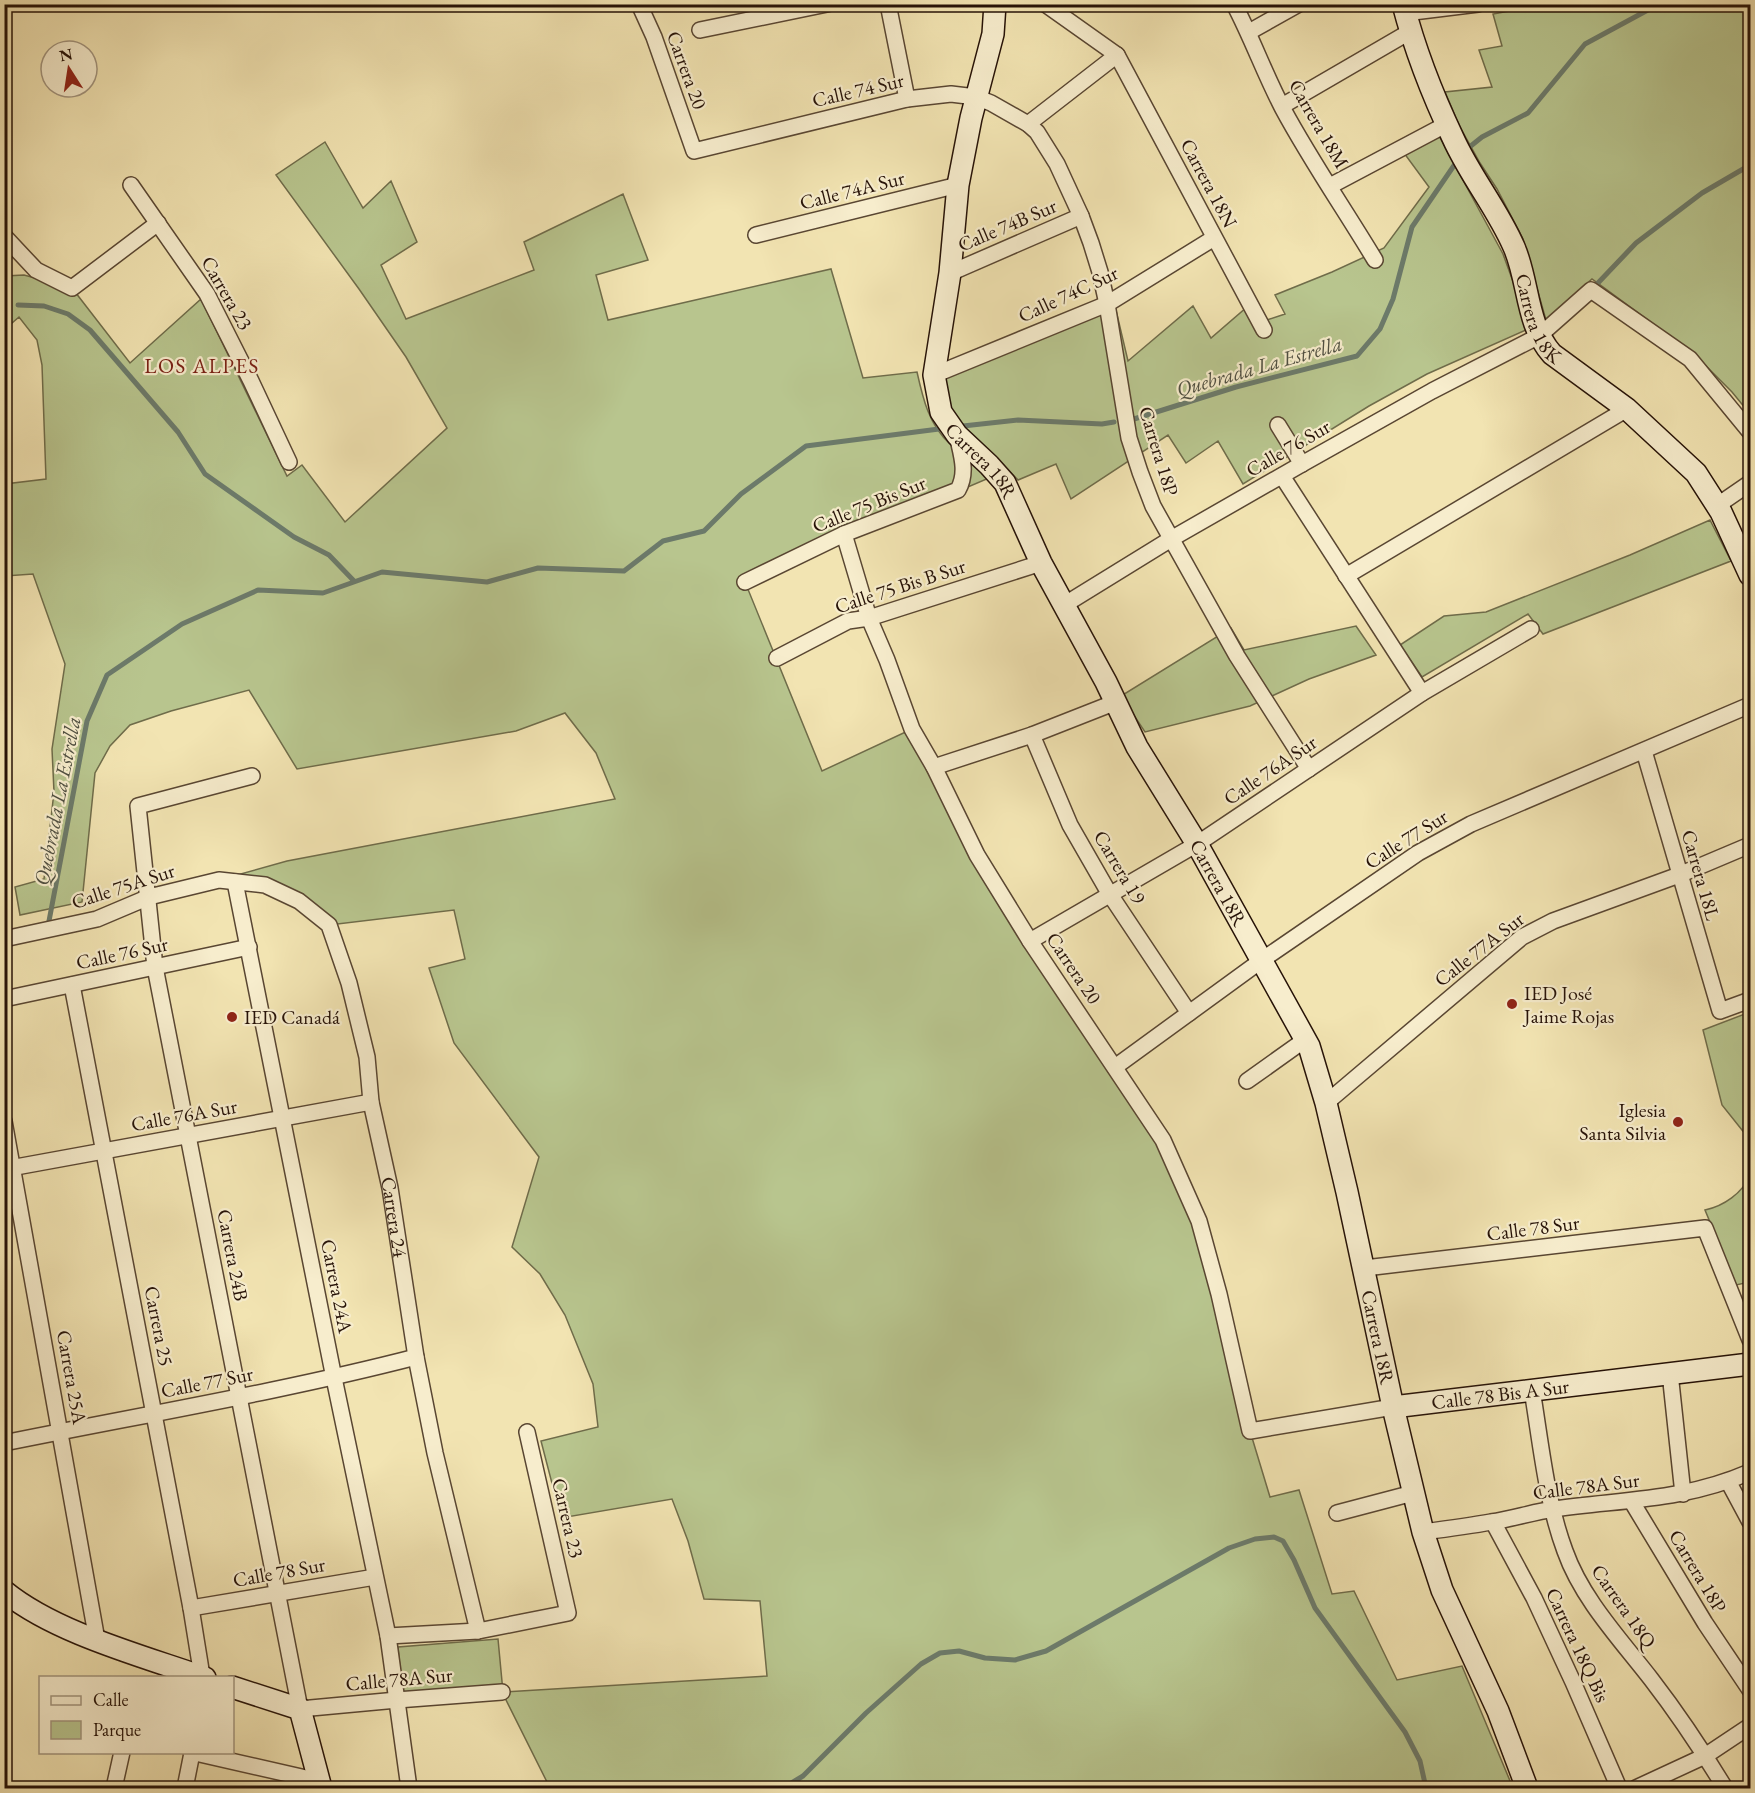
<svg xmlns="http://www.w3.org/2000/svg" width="1755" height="1793" viewBox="0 0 1755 1793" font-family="'EB Garamond',serif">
	<rect width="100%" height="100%" fill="#f2e4b2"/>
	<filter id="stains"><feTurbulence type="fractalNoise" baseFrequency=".00333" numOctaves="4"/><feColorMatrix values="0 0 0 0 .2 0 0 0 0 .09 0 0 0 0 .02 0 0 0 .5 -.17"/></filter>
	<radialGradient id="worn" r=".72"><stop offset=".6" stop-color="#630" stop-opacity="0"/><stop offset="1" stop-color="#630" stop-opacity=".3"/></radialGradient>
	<path fill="#b8c58e" stroke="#6f6c4a" stroke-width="1.5" d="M1548,4l202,1v409l-18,-22 -39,-39 -101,-74 -46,41 -23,-81 -26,-50 -17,-26 -20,-36 -15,-35 47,-5 -13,-37 23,-4 -9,-32z
		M1438,134l65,120 12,33 11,43 -99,44 -58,32 -126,78 -25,-43 -32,22 -18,-28 -97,64 -15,-35 -38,16 -19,-20 -28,-24 -19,-19 -7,-40 170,-71 13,55 65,-55 18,32 43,-37 10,20 21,-7 -10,-19 57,-23 52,-24 45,-61 -25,-34z
		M325,142l38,66 28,-27 26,61 -36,23 25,54 128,-49 -10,-28 99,-48 25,66 -52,15 12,45 223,-51 32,109 54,-6c6,27 12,53 33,72 13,12 27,22 39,34l-244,104 77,189 90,-42 65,126 138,212 84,154 51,210 20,66 29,-7 33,104 22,-3 43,89 65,-14 51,122h-963l-48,-96 -99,7 -5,-52 100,-8 5,53 264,-16 -7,-75 -56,-2 -16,-58 -16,-42 -111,19 -20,-77 57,-14 -5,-43 -28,-69 -25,-41 -28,-27 27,-90 -85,-114 -25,-75 36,-9 -11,-49 -125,15 -30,-24 -80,-21 68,-19 328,-62 -19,-46 -31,-40 -49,18 -219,38 -48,-79 -78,21 -41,14 -20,21 -15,27 -13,129 -62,13 -5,-28 29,-8 10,-87 -2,-43 13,-85 -32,-90 -28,2v-92l41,-5 -4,-114 -5,-25 -18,-23 -14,12v-53l19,-1 48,13 58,75 71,-64 86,177 15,-11 43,57 102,-94 -41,-71 -47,-68 -83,-114z
		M1710,520l21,41 -188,73 -15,-20 -106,63 -22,-32 44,-29 42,-4 144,-57z
		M1356,626l20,29 -67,24 -59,27 -105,26 -24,-36 110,-68 13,22z
		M1750,1012v128l-28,-35 -19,-75z
		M1750,1176v106l-14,3 -31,-75c19,-4 37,-17 45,-34z"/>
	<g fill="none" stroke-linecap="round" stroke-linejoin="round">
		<path stroke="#6c7a6a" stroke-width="5" d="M1467,149l15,-12 46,-24 57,-69 74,-40
			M1597,284l39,-41 66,-50 48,-28
			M18,305l26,1 24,8 22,16 88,102 27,42 89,63 35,18 25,26
			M1134,419l102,-32 121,-31 23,-27 13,-30 19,-72 43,-63
			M963,426l55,-6 84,4 12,-2
			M49,921l38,-200 20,-46 75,-51 76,-34 65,3 59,-21 105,10 51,-14 86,3 39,-30 41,-10 37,-37 65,-48 133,-17
			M783,1788l20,-12 63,-63 55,-49 19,-11 19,-2 26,7 30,2 31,-9 183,-103 26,-9 19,-2 9,4 11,19 21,48 90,124 15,29 6,27"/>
		<defs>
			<g id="street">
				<path d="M639,4l15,33 40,114 213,-52 44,-5 25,3 15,6 37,21 9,8 20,32 24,52 10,27 9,29 7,32 22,134 11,34 13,34 84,150 72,113"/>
				<path d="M888,4l19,95"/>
				<path d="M1045,4l72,51 147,275"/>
				<path d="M1234,4c18,34 31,71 49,105 28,52 62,101 92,151"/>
				<path d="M1405,13l73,-9"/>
				<path d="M700,30l127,-26"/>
				<path d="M1249,32l50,-28"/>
				<path d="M1282,106l129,-75"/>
				<path d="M1028,124l89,-69"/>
				<path d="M131,185l76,109 44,87 38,81"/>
				<path d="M1330,186l117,-62"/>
				<path d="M756,235l202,-50"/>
				<path d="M4,236l32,34 36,18 86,-65"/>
				<path d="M950,273l131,-57"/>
				<path d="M934,375l173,-71 107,-66"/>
				<path d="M1278,425l24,39"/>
				<path d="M1282,476l140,217"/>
				<path d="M1718,505l32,-22"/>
				<path d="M844,534l25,84 18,42 25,69 22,38 43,88 53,86 133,199 36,81 20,73 31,137 143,-24"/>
				<path d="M1346,576l281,-167"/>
				<path d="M745,582l99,-48 114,-44c10,-18 3,-36 -1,-55"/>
				<path d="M1064,605l107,-66 131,-75 130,-73 107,-55 52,-46 99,69 60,73"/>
				<path d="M777,658l71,-37 21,-3 172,-55"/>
				<path d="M1032,735l38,90 39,68 80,120"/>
				<path d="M1644,751l76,260 30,-11"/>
				<path d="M934,767l98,-32 84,-33"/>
				<path d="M252,776l-114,30 17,161 145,742 97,-9 105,-8"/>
				<path d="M235,882l99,496 54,258 21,152"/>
				<path id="s1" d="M4,939l93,-20 52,-22 70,-17 46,5 34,16 30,24 20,58 18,74 4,45 19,86 26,169 19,96 43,178"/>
				<path d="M1030,941l167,-97 225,-151 109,-64"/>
				<path d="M72,985l119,623 11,68"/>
				<path d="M4,999l245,-52"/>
				<path d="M1115,1067l147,-107 156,-107 53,-29 279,-119"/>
				<path d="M1247,1081l59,-42"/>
				<path d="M1326,1103l196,-166 31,-16 126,-46 71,-30"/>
				<path d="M4,1121l93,519"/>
				<path d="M5,1169l366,-67"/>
				<path d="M1365,1268l340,-40 45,112"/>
				<path d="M1670,1373l13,121"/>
				<path d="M1532,1390c9,54 14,110 33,161 17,48 55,88 86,128 27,35 51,71 74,109"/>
				<path d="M4,1443c138,-28 276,-51 412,-86"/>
				<path d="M1728,1481l22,41"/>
				<path d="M1632,1502l73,121 45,67"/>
				<path d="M1337,1513l76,-20"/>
				<path d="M1493,1522l41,76 39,84 46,106"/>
				<path d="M1423,1532c23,-3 46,-6 68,-10 21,-3 42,-10 63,-13 71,-10 129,-8 196,-37"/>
				<path d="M191,1608l184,-31"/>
				<path d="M388,1636l90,-5 90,-18 -41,-181"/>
				<path d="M191,1752l128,29"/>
				<path d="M114,1788l8,-36"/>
				<path d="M185,1788l7,-35"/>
				<path d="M1636,1788l69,-32 45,-30"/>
			</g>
			<g id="secondary">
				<path id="s2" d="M995,4l-2,30 -22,84 -13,67 -8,88 -16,102 7,37 16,23 32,30 16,18 36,80 65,119 31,65 60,97 112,202 17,57 21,89 46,215 30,125 19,58 56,121 29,77"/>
				<path id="s3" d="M1403,4c12,46 30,92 50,134 17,38 44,70 61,109 15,34 12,78 38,107l75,55 69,64 25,39 29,63"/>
				<path id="s4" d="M1393,1407l357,-43"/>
				<path d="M4,1591c51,42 139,65 201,87"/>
				<path d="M232,1687l68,22 21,79"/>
			</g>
		</defs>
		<use href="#street" stroke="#594632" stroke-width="18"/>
		<use href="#secondary" stroke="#261207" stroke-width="24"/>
		<use href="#street" stroke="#f7edcd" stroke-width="15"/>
		<use href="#secondary" stroke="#f7edcd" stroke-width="21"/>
	</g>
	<g fill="#8f2418" stroke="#f7edcd" stroke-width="2">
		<circle cx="1512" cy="1004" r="6"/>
		<circle cx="232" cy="1017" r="6"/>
		<circle cx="1678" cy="1122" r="6"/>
	</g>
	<g text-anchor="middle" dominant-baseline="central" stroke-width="4.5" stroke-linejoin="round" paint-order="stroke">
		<g font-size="20" fill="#261207" stroke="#f7edcd">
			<text transform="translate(687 70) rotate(70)">Carrera 20</text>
			<text transform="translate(858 90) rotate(-13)">Calle 74 Sur</text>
			<text transform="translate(1319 124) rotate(60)">Carrera 18M</text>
			<text transform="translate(1209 183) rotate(62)">Carrera 18N</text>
			<text transform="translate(852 190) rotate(-14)">Calle 74A Sur</text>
			<text transform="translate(1007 225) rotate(-23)">Calle 74B Sur</text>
			<text transform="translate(227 293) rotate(60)">Carrera 23</text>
			<text transform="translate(1068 294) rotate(-25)">Calle 74C Sur</text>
			<text stroke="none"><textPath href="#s3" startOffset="344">Carrera 18K</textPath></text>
			<text transform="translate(1288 448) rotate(-30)">Calle 76 Sur</text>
			<text transform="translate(1159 451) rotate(73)">Carrera 18P</text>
			<text stroke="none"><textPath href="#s2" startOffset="478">Carrera 18R</textPath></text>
			<text transform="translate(869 504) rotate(-22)">Calle 75 Bis Sur</text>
			<text transform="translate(900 586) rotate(-18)">Calle 75 Bis B Sur</text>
			<text transform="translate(1270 770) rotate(-34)">Calle 76A Sur</text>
			<text transform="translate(1406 839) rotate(-32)">Calle 77 Sur</text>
			<text transform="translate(1120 867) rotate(59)">Carrera 19</text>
			<text transform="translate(1701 875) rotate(74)">Carrera 18L</text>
			<text stroke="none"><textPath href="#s2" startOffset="964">Carrera 18R</textPath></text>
			<text transform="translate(123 886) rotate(-18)">Calle 75A Sur</text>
			<text transform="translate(1479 949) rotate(-38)">Calle 77A Sur</text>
			<text transform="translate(122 953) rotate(-12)">Calle 76 Sur</text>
			<text transform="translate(1074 968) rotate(56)">Carrera 20</text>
			<text transform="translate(184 1115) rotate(-10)">Calle 76A Sur</text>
			<text stroke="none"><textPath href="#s1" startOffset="646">Carrera 24</textPath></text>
			<text transform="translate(1533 1228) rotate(-7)">Calle 78 Sur</text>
			<text transform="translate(233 1255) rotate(79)">Carrera 24B</text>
			<text transform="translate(337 1286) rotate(79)">Carrera 24A</text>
			<text transform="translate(159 1326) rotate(79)">Carrera 25</text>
			<text stroke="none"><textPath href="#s2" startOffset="1450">Carrera 18R</textPath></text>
			<text transform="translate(72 1377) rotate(80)">Carrera 25A</text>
			<text transform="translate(207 1382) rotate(-11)">Calle 77 Sur</text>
			<text stroke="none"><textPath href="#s4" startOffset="108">Calle 78 Bis A Sur</textPath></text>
			<text transform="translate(1586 1486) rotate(-7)">Calle 78A Sur</text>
			<text transform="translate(568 1518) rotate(77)">Carrera 23</text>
			<text transform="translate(1698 1571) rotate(59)">Carrera 18P</text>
			<text transform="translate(279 1572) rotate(-10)">Calle 78 Sur</text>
			<text transform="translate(1624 1606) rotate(55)">Carrera 18Q</text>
			<text transform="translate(1578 1645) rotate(65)">Carrera 18Q Bis</text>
			<text transform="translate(399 1679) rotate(-5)">Calle 78A Sur</text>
		</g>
		<g font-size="20" fill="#261207" stroke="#f7edcd" text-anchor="start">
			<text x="1524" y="993">IED José<tspan x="1524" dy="23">Jaime Rojas</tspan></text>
			<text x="244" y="1017">IED Canadá</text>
			<text x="1666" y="1110" text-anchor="end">Iglesia<tspan x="1666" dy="23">Santa Silvia</tspan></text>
		</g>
		<g font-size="21" letter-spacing="1.5" fill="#7a1f14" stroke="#f7edcd">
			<text x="202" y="365">LOS ALPES</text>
		</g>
		<g font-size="21" font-style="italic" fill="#4f4f41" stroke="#f7edcd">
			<text transform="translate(1259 366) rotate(-16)">Quebrada La Estrella</text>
			<text transform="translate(57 801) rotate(-79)">Quebrada La Estrella</text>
		</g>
	</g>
	<rect width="1755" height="1793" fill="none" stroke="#f2e4b2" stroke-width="24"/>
	<rect x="6" y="6" width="1743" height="1781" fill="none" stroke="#261207" stroke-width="3"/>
	<rect x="12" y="12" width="1731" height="1769" fill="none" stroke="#261207" stroke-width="1.5"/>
	<rect x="39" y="1676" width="195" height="78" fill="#f7edcd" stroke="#a3957e" stroke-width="1.5"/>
	<rect x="51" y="1696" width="30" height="9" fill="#f7edcd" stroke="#a3957e" stroke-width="1.5"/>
	<text x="93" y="1706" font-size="18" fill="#261207">Calle</text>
	<rect x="51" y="1721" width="30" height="18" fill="#b8c58e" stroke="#a3957e" stroke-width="1.5"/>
	<text x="93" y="1736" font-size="18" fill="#261207">Parque</text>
	<g transform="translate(69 69) rotate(348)"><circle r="28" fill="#f7edcd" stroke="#a3957e" stroke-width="1.5"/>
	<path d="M0-4.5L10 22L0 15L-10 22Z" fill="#8f2418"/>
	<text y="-9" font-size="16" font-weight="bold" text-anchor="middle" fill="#261207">N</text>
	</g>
	<rect width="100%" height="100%" filter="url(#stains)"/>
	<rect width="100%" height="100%" fill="url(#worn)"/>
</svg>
